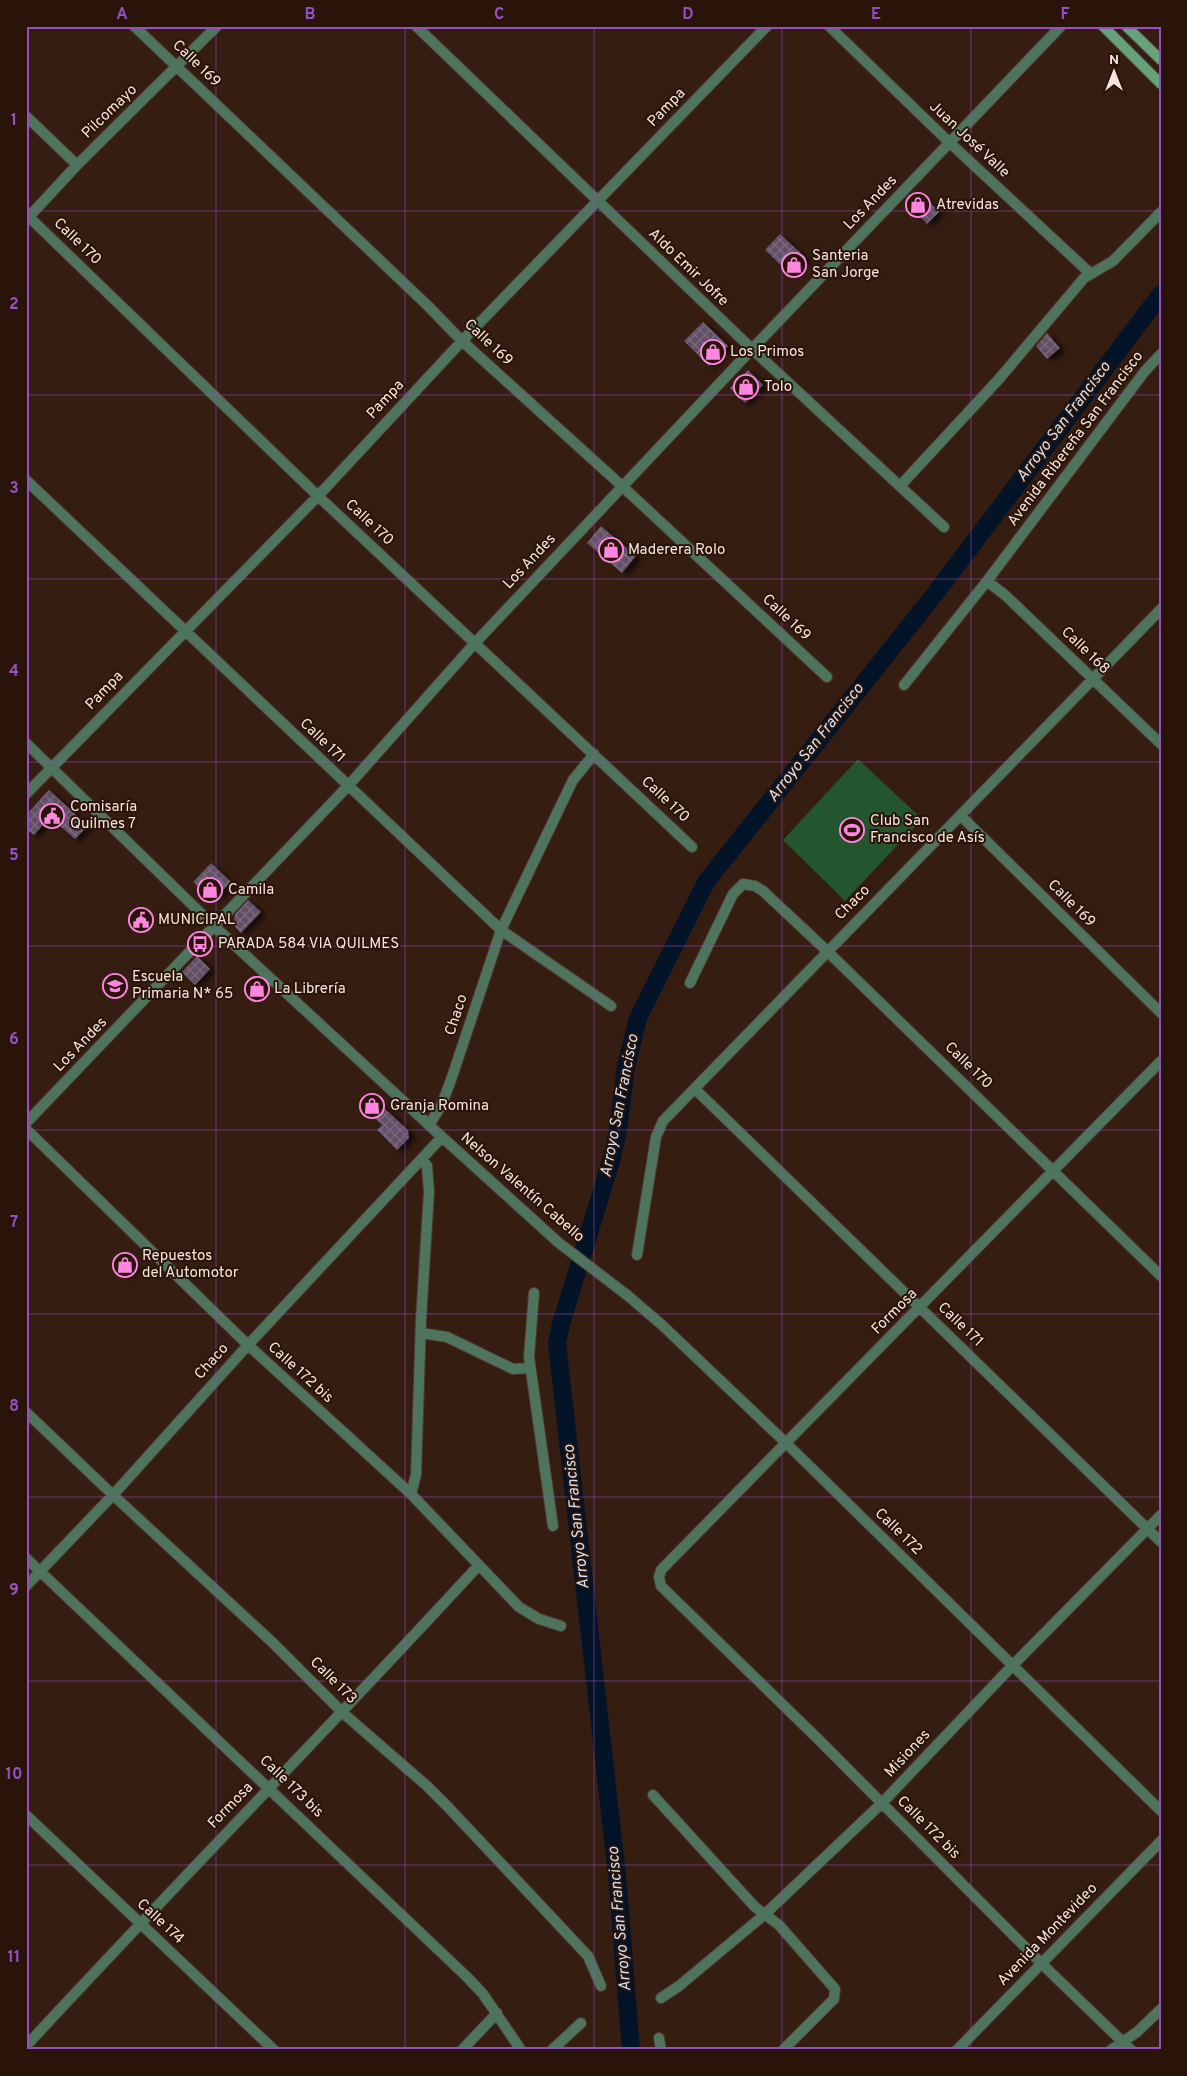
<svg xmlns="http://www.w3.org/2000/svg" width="1187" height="2076" viewBox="0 0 1187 2076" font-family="Overpass,sans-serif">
	<defs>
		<pattern id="building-cross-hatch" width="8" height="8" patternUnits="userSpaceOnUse" patternTransform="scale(1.25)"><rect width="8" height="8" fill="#625066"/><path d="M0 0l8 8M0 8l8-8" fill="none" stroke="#79697b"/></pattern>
		<filter id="shadow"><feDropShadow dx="5.5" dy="3" stdDeviation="2.5" flood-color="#0009"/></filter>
	</defs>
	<rect width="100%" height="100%" fill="#351d12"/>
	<path fill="#23552f" d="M858,759l64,60 -77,82 -62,-61z"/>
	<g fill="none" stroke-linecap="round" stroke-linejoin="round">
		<path stroke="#031429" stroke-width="18" d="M631,2050l-14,-175 -60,-532 4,-19 51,-166 6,-29 8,-62 12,-49 68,-136 232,-292 223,-296"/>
	</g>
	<path fill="url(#building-cross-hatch)" filter="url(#shadow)" d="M921,193l18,19 -12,12 -18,-20z
		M780,234l26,24 -16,16 -25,-24z
		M703,322l25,24 -19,20 -25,-25z
		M1047,333l13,15 -13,11 -11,-13z
		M748,370l15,15 -18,18 -15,-15z
		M601,526l35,30 -14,17 -35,-30z
		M49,790l39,36 -13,13 -25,-22 -16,18 -8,-6v-14z
		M211,863l20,19 -15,15 -8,-1 -15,-14z
		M248,900l13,12 -20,21 -8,-8 2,-11z
		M197,956l13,13 -15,16 -13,-13z
		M372,1097l36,33 1,8 -12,12 -20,-20 5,-5 -19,-18z
		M124,1254l12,12 -10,10 -12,-12z"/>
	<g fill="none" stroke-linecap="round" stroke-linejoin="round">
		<defs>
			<path id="minor" d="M134,26l294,280 34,35 160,145 205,191
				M416,26l336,323 192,178
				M829,26l121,117 141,131
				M26,116l51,49
				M29,217l289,279 374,351
				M26,220l51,-55 140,-139
				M26,480l475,450 110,76
				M900,486l99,-107 85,-101 29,-17 48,-49
				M987,581l18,14 156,149
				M904,685l83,-104 158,-210 16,-17
				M26,743l189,184 227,210 117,106 68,52 35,30 123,117 376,369
				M26,794l292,-298 144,-155 305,-315
				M961,816l200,197
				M690,983l43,-89 10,-10 12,2 8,5 64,60 334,325
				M695,1089l466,453
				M26,1123l322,-337 127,-143 277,-294 309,-323
				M429,1125l12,-19 10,-26 50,-150 72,-150 21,-26
				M26,1129l222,216 163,149 108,113 20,12 22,7
				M637,1255l19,-118 7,-16 498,-512
				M534,1293l-5,64 24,169
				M421,1333l26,4 66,32 17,-1
				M26,1412l87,83 160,148 70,70 84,73 21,21 140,149 13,30
				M411,1494l5,-19 5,-156 8,-127 -2,-26 -5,-7
				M26,1558l441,419 16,17 38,56
				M26,1586l87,-91 135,-150 194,-208
				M653,1795l102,112 24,18 56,64 -1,10 -51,51
				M26,1815l248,235
				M661,1998l18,-12 85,-71 118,-112 131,-138 148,-150
				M659,2038l2,12
				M26,2046c150,-162 304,-319 453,-481
				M462,2050l35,-37
				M552,2050l29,-27
				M1111,2050l26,-18 24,-23
				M1131,2050l-89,-86 -224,-225 -157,-153 -2,-9 2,-7 500,-509"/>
			<path id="tertiary" d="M957,2050l204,-209"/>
			<path id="secondary" d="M1103,26l58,58
				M1126,26l35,34"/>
		</defs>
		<use href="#minor" stroke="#50392f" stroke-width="12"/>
		<use href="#tertiary" stroke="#50392f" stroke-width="12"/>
		<use href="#secondary" stroke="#50392f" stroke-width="12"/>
		<use href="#minor" stroke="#4f745e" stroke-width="10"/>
		<use href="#tertiary" stroke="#4f745e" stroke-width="10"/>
		<use href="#secondary" stroke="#66a27e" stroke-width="10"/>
	</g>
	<path fill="none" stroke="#9451c5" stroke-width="1" stroke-opacity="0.55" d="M216,26v2024M405,26v2024M594,26v2024M782,26v2024M971,26v2024M26,211h1135M26,395h1135M26,579h1135M26,762h1135M26,946h1135M26,1130h1135M26,1314h1135M26,1497h1135M26,1681h1135M26,1865h1135"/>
	<defs>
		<symbol id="shop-ring" viewBox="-11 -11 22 22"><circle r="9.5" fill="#2a1409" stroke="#fe86e0" stroke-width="1.5"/><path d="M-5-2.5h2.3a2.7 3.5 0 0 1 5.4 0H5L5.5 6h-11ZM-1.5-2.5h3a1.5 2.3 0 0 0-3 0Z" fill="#fe86e0"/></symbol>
		<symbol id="civic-ring" viewBox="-11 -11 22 22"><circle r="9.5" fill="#2a1409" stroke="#fe86e0" stroke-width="1.5"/><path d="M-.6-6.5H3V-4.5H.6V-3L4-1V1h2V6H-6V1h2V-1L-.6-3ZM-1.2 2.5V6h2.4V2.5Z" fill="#fe86e0"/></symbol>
		<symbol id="stadium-ring" viewBox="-11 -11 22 22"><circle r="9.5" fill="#2a1409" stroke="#fe86e0" stroke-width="1.5"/><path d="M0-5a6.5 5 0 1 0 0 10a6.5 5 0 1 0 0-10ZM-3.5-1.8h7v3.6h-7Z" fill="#fe86e0"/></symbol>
		<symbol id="bus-ring" viewBox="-11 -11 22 22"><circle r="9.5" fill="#2a1409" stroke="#fe86e0" stroke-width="1.5"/><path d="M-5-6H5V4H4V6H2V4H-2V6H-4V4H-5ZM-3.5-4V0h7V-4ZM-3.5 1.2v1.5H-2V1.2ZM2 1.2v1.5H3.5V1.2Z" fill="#fe86e0"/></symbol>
		<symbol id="school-ring" viewBox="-11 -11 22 22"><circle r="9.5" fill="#2a1409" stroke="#fe86e0" stroke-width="1.5"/><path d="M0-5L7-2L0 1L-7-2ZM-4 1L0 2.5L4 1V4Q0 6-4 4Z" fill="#fe86e0"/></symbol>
	</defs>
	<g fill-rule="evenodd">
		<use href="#shop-ring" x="904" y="191" width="28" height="28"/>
		<use href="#shop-ring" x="780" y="251" width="28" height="28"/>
		<use href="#shop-ring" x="699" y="338" width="28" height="28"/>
		<use href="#shop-ring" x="732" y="373" width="28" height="28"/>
		<use href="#shop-ring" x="597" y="536" width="28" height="28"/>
		<use href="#civic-ring" x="38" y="802" width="28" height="28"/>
		<use href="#stadium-ring" x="838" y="816" width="28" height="28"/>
		<use href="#shop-ring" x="196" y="876" width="28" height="28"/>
		<use href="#civic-ring" x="127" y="906" width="28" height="28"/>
		<use href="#bus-ring" x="186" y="930" width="28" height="28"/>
		<use href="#school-ring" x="101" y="972" width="28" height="28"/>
		<use href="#shop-ring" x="243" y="975" width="28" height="28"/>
		<use href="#shop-ring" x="358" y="1092" width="28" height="28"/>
		<use href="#shop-ring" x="111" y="1251" width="28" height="28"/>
	</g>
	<g text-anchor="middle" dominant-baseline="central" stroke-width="4" stroke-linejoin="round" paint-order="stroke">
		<g font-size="15" fill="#f6e5de" stroke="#2a1409">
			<text transform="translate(196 64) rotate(44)">Calle 169</text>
			<text transform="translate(667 108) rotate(-46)">Pampa</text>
			<text transform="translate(110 112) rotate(-44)">Pilcomayo</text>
			<text transform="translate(969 140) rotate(43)">Juan José Valle</text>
			<text transform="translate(871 203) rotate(-46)">Los Andes</text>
			<text transform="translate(77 242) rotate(44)">Calle 170</text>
			<text transform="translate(688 268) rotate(44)">Aldo Emir Jofre</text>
			<text transform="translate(488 343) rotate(43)">Calle 169</text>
			<text transform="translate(386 400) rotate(-47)">Pampa</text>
			<text transform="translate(1076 439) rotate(-53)">Avenida Ribereña San Francisco</text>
			<text transform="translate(369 523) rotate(43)">Calle 170</text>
			<text transform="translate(530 562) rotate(-47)">Los Andes</text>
			<text transform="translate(786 618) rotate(43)">Calle 169</text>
			<text transform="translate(1085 651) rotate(44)">Calle 168</text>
			<text transform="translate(105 691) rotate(-46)">Pampa</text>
			<text transform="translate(322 741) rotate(44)">Calle 171</text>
			<text transform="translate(665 800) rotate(43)">Calle 170</text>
			<text transform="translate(853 903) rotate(-45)">Chaco</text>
			<text transform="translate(1071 904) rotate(45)">Calle 169</text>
			<text transform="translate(457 1015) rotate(-72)">Chaco</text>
			<text transform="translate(81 1045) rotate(-46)">Los Andes</text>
			<text transform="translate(968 1066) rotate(44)">Calle 170</text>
			<text transform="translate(522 1188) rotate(41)">Nelson Valentín Cabello</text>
			<text transform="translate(895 1312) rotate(-45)">Formosa</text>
			<text transform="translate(960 1325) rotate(44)">Calle 171</text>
			<text transform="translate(212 1362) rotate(-48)">Chaco</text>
			<text transform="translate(300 1373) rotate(42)">Calle 172 bis</text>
			<text transform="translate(898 1532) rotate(44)">Calle 172</text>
			<text transform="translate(333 1681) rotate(45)">Calle 173</text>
			<text transform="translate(908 1754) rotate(-47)">Misiones</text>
			<text transform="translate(291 1787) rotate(44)">Calle 173 bis</text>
			<text transform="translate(231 1806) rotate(-46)">Formosa</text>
			<text transform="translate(928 1828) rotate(45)">Calle 172 bis</text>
			<text transform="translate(160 1922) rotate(43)">Calle 174</text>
			<text transform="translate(1048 1935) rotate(-46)">Avenida Montevideo</text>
		</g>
		<g font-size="15" fill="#f6e5de" stroke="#2a1409" text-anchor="start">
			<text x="936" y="205">Atrevidas</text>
			<text x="812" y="256">Santeria<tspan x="812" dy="17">San Jorge</tspan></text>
			<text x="730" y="352">Los Primos</text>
			<text x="764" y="387">Tolo</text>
			<text x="628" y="550">Maderera Rolo</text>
			<text x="70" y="807">Comisaría<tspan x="70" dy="17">Quilmes 7</tspan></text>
			<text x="870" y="821">Club San<tspan x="870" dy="17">Francisco de Asís</tspan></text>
			<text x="228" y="890">Camila</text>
			<text x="158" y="920">MUNICIPAL</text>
			<text x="218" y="944">PARADA 584 VIA QUILMES</text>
			<text x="132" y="977">Escuela<tspan x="132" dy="17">Primaria N* 65</tspan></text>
			<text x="274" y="989">La Librería</text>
			<text x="390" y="1106">Granja Romina</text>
			<text x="142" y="1256">Repuestos<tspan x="142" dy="17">del Automotor</tspan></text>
		</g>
		<g font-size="16" font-style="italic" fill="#d1e1f3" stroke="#2a1409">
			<text transform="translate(1064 422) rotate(-53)">Arroyo San Francisco</text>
			<text transform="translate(816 743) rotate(-52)">Arroyo San Francisco</text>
			<text transform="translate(620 1106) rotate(-79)">Arroyo San Francisco</text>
			<text transform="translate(577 1517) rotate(-96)">Arroyo San Francisco</text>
			<text transform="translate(620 1919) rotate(-95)">Arroyo San Francisco</text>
		</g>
	</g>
	<rect width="1187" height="2076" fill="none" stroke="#2a1409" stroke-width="55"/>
	<g transform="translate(1114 72)" stroke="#2a1409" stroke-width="4" paint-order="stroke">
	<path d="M0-4L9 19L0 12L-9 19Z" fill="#f6e5de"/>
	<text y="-8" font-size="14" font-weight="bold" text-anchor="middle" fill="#f6e5de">N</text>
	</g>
	<rect x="28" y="28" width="1132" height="2020" fill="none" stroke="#9451c5" stroke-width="2"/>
	<g font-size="16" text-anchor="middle" font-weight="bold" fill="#9451c5">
		<text x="122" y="19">A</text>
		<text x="310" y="19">B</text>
		<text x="499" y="19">C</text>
		<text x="688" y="19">D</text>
		<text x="876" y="19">E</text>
		<text x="1065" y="19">F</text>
		<text x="14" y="125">1</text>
		<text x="14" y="309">2</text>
		<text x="14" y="493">3</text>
		<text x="14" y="676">4</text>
		<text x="14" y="860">5</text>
		<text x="14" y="1044">6</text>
		<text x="14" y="1227">7</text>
		<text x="14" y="1411">8</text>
		<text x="14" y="1595">9</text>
		<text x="14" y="1779">10</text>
		<text x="14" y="1962">11</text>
	</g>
</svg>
